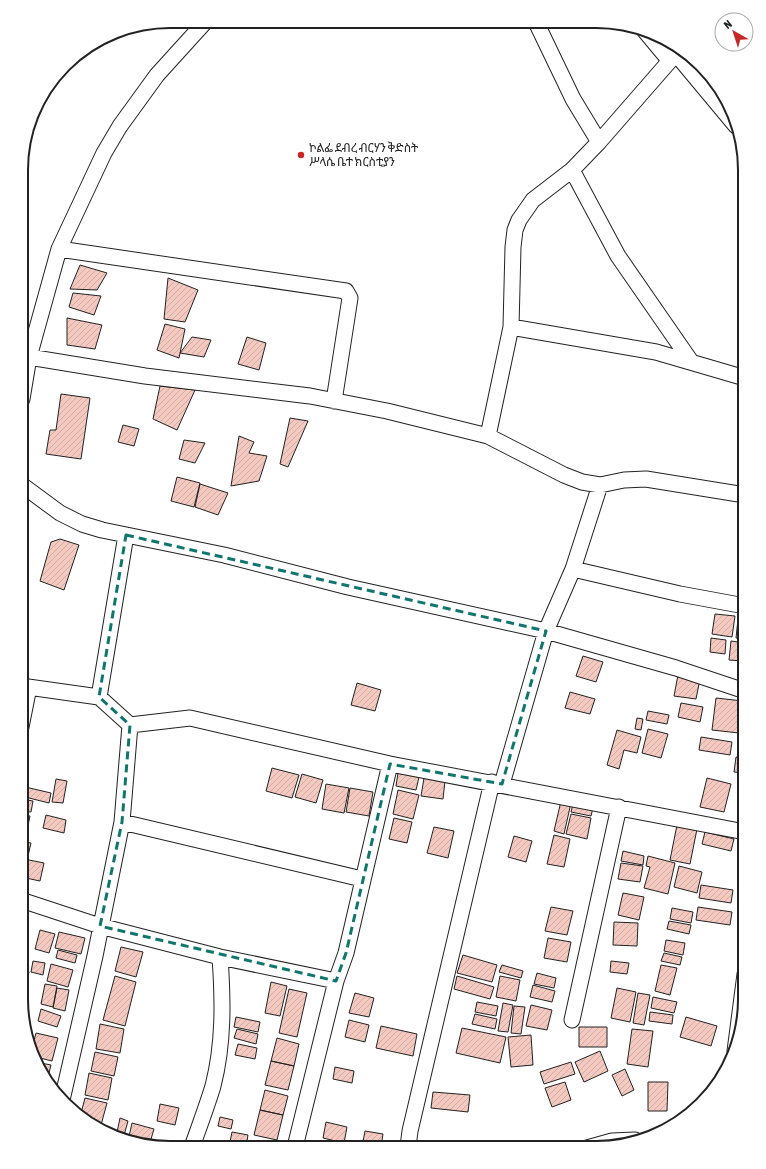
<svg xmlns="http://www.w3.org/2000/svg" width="766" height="1169" viewBox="0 0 766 1169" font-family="'Asap Condensed','Noto Sans Ethiopic',sans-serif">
	<defs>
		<pattern id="building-hatch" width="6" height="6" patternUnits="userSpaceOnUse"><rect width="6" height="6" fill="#f3c9c0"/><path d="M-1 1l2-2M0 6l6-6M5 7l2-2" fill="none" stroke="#d0aca5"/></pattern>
	</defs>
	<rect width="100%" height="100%" fill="#fff"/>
	<path fill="url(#building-hatch)" stroke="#222" d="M80,265l27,8 -10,17 -27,-1z
		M168,278l30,12 -13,32 -21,-3z
		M22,287l6,2 -3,7h-3z
		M73,293l28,3 -7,19 -25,-8z
		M67,318l35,7 -7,24 -28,-4z
		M165,324l20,5 -6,29 -22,-8z
		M192,337l19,3 -7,17 -24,-4z
		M247,337l19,6 -7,27 -21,-6z
		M160,386l35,4 -18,40 -24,-11z
		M61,394l29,4 -9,61 -35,-5 4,-24h6z
		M290,418l18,3 -20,46 -8,-3z
		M123,425l16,4 -5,17 -16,-4z
		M239,436l15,6 -5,11 18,3 -8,25 -28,5z
		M184,440l21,3 -10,20 -16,-4z
		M177,477l23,6 -6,24 -23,-6z
		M200,484l28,9 -10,22 -23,-8z
		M60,539l19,6 -15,45 -24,-9 11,-39z
		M715,614l20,2 -3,21 -20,-3z
		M738,619l7,1v19l-9,-1z
		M711,638l15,2 -1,14 -15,-2z
		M731,641l14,2 -2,18 -14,-1z
		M583,656l20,6 -7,20 -20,-6z
		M678,675l22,4 -4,20 -22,-3z
		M357,683l24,7 -6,21 -24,-6z
		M570,692l25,7 -5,15 -25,-6z
		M716,698l27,3 -4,32 -27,-3z
		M681,703l22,4 -3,15 -22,-5z
		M648,711l21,4 -2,9 -21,-4z
		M637,718l6,1 -2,11 -6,-1z
		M648,729l20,5 -7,24 -19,-5z
		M617,730l24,7 -4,16 -13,-3 -5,19 -12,-4z
		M701,737l31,5 -2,13 -31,-5z
		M736,757l9,2v14l-11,-1z
		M272,768l27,7 -7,23 -26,-7z
		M398,773l21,4 -3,13 -20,-4z
		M302,774l21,6 -7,23 -21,-6z
		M424,778l21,3 -2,18 -22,-3z
		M707,778l24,6 -7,28 -24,-5z
		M56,779l11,2 -4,22 -11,-1z
		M741,780l4,1v30l-7,-1z
		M326,784l23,4 -5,25 -22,-4z
		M21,786l30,7 -2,10 -28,-7z
		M350,788l23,4 -4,24 -23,-4z
		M398,790l21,5 -6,24 -20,-5z
		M21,799l12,2 -2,11 -10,-1z
		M574,800l20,4 -3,12 -20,-4z
		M561,801l10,2 -7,31 -10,-3z
		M21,814l9,2 -3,14 -6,-1z
		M571,814l20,4 -4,21 -21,-5z
		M46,815l20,5 -2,13 -21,-5z
		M394,818l18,4 -5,21 -18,-4z
		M677,825l20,4 -7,35 -20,-4z
		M434,827l20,4 -6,27 -21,-5z
		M705,832l29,7 -3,12 -29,-7z
		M554,835l16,4 -6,28 -17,-3z
		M514,836l18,5 -6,21 -18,-5z
		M21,841l10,2 -3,13 -7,-2z
		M623,851l21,5 -1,9 -22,-4z
		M648,856l27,7 -7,31 -24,-6 6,-21 -4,-1z
		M24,859l20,4 -4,18 -19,-4z
		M621,863l22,3 -3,16 -22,-3z
		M679,866l23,6 -5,21 -23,-6z
		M701,885l32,5 -2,13 -32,-5z
		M623,893l21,4 -5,23 -21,-5z
		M551,907l22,4 -6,24 -22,-4z
		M698,907l34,5 -2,13 -34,-5z
		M672,908l21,4 -2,11 -21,-4z
		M669,921l22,4 -2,9 -22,-5z
		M614,922l24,1 -1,23 -24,-1z
		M40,930l15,4 -6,19 -14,-4z
		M59,932l26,6 -4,16 -26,-6z
		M548,938l23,4 -4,20 -23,-4z
		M666,940l19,3 -2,12 -19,-4z
		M121,947l22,5 -7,25 -21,-6z
		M58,950l19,5 -2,8 -19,-5z
		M21,952h3l5,21 -8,1z
		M664,953l18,4 -2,8 -19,-4z
		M463,955l34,10 -5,17 -35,-9z
		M33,961l12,2 -2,12 -12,-3z
		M611,961l18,2 -2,11 -17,-2z
		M51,964l22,6 -5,17 -21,-6z
		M502,965l21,6 -2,7 -22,-6z
		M661,965l16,3 -7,27 -15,-4z
		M537,973l19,5 -2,10 -20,-4z
		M115,976l21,6 -11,44 -22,-6z
		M457,976l37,11 -4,12 -36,-10z
		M500,976l20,4 -4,21 -20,-4z
		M271,982l16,4 -7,30 -15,-3z
		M45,984l12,2 -4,21 -12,-3z
		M533,985l22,6 -3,11 -22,-5z
		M57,988l12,2 -4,21 -12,-3z
		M617,988l19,4 -6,30 -19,-4z
		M289,989l18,4 -10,44 -18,-4z
		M355,993l19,5 -5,19 -20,-4z
		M638,993l12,2 -6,30 -11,-2z
		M653,997l24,5 -3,11 -23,-5z
		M477,1002l21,4 -2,10 -21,-4z
		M503,1003l10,2 -5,27 -10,-1z
		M531,1005l21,5 -5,20 -21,-4z
		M514,1006l11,1 -4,27 -10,-1z
		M41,1009l20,7 -4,11 -19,-6z
		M650,1012l23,3 -1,9 -23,-3z
		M475,1014l22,5 -2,10 -23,-5z
		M236,1017l24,5 -2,10 -24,-5z
		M686,1017l31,9 -6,20 -31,-9z
		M349,1020l20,5 -4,17 -20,-5z
		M100,1024l24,5 -4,24 -24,-4z
		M381,1026l36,8 -4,22 -37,-8z
		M579,1027h28v20h-28z
		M462,1028l44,9 -6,26 -44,-10z
		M237,1029l21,5 -2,10 -22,-6z
		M632,1029l21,2 -5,36 -21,-3z
		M36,1033l22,5 -6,23 -20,-5 -1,-4z
		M531,1035l2,30 -22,2 -3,-30z
		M277,1038l22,6 -5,22 -23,-5z
		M238,1044l19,4 -2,11 -20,-4z
		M600,1051l8,20 -24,11 -9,-20z
		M95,1052l23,5 -4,19 -23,-5z
		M271,1061l23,5 -6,24 -23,-5z
		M36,1062l15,3 -4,16z
		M571,1062l4,12 -31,10 -4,-12z
		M335,1067l19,4 -2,12 -19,-4z
		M625,1069l9,21 -12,6 -10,-21z
		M89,1073l23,5 -4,22 -23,-5z
		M565,1082l6,18 -19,7 -7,-19z
		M648,1082h20l-1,29h-19z
		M265,1090l23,6 -5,19 -23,-5z
		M433,1092l37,3 -2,17 -37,-4z
		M85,1098l22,5 -6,22 -14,-4 -7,-4z
		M160,1104l19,4 -4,17 -18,-4z
		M260,1110l23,5 -6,25 -23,-5z
		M220,1117l13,3 -2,9 -13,-3z
		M120,1118l8,3 -5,18 -7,-2z
		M326,1122l21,5 -3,16 -21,-5z
		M132,1123l22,6 -5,17 -21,-5z
		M365,1131l18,3 -2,13h-19z
		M232,1132l16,3 -2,12h-17z
		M324,1143l17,4h-18z"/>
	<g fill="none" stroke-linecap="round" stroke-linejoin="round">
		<defs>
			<path id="minor" d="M536,22l37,77 26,43
				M644,30l25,30
				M676,54l60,72
				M572,170l46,86 72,104
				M59,249l287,42 4,7 -16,103
				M511,327l145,25 89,26
				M29,357l116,19 165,20 77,15 101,25 76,39 18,7 18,3 24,-5 22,-1 99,16
				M22,399l7,-42 30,-108 45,-96 16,-27 37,-51 49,-54
				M488,436l23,-109 2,-80 2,-17 4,-10 14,-20 39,-30 27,-28 82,-94
				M22,485l38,28 22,11 20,6 122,25 124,32 198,44 130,37 69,23
				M573,569l107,25 65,12
				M21,686l78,11 31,28 60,-7 200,46 355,68
				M99,697l27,-162
				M21,727l8,-40
				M502,784l44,-153 27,-62 27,-84
				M122,822l240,57
				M21,900l79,26 120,31 116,24
				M572,1020l47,-213
				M735,1051l10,-77
				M62,1100l33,-144 27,-134 8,-97
				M192,1147c7,-20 15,-41 21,-61 11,-43 10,-86 7,-129
				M295,1147l41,-166 10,-28 44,-189
				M408,1147l2,-16 82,-349
				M587,1148l25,-7 23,-1"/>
		</defs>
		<use href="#minor" stroke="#222" stroke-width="17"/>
		<use href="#minor" stroke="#fff" stroke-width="15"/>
	</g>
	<path fill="none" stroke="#0f766e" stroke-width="3" stroke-dasharray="8 5" stroke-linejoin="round" d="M126,535l420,96 -44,153 -112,-20 -44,189 -10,28 -236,-55 22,-104 8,-97 -31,-28z"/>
	<circle fill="#c62828" stroke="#fff" stroke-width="1.5" cx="301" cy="155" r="4"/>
	<g text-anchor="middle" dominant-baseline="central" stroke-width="3" stroke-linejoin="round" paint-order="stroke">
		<g font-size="12" fill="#222" stroke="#fff" text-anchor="start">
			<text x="309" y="148">ኮልፌ ደብረ ብርሃን ቅድስት<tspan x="309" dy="14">ሥላሴ ቤተ ክርስቲያን</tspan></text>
		</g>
	</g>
	<path d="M0 0H766V1169H0ZM170 28H596A142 142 0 0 1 738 170V999A142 142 0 0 1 596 1141H170A142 142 0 0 1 28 999V170A142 142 0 0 1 170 28Z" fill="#fff" fill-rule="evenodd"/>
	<path fill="none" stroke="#222" stroke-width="2" d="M170 28H596A142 142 0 0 1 738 170V999A142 142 0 0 1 596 1141H170A142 142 0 0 1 28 999V170A142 142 0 0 1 170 28Z"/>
	<g transform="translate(734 32) rotate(321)"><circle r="19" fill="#ffffff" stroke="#a7a7a7"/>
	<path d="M0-3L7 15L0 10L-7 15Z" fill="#c62828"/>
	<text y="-6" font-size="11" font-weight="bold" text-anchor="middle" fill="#222222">N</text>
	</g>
</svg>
